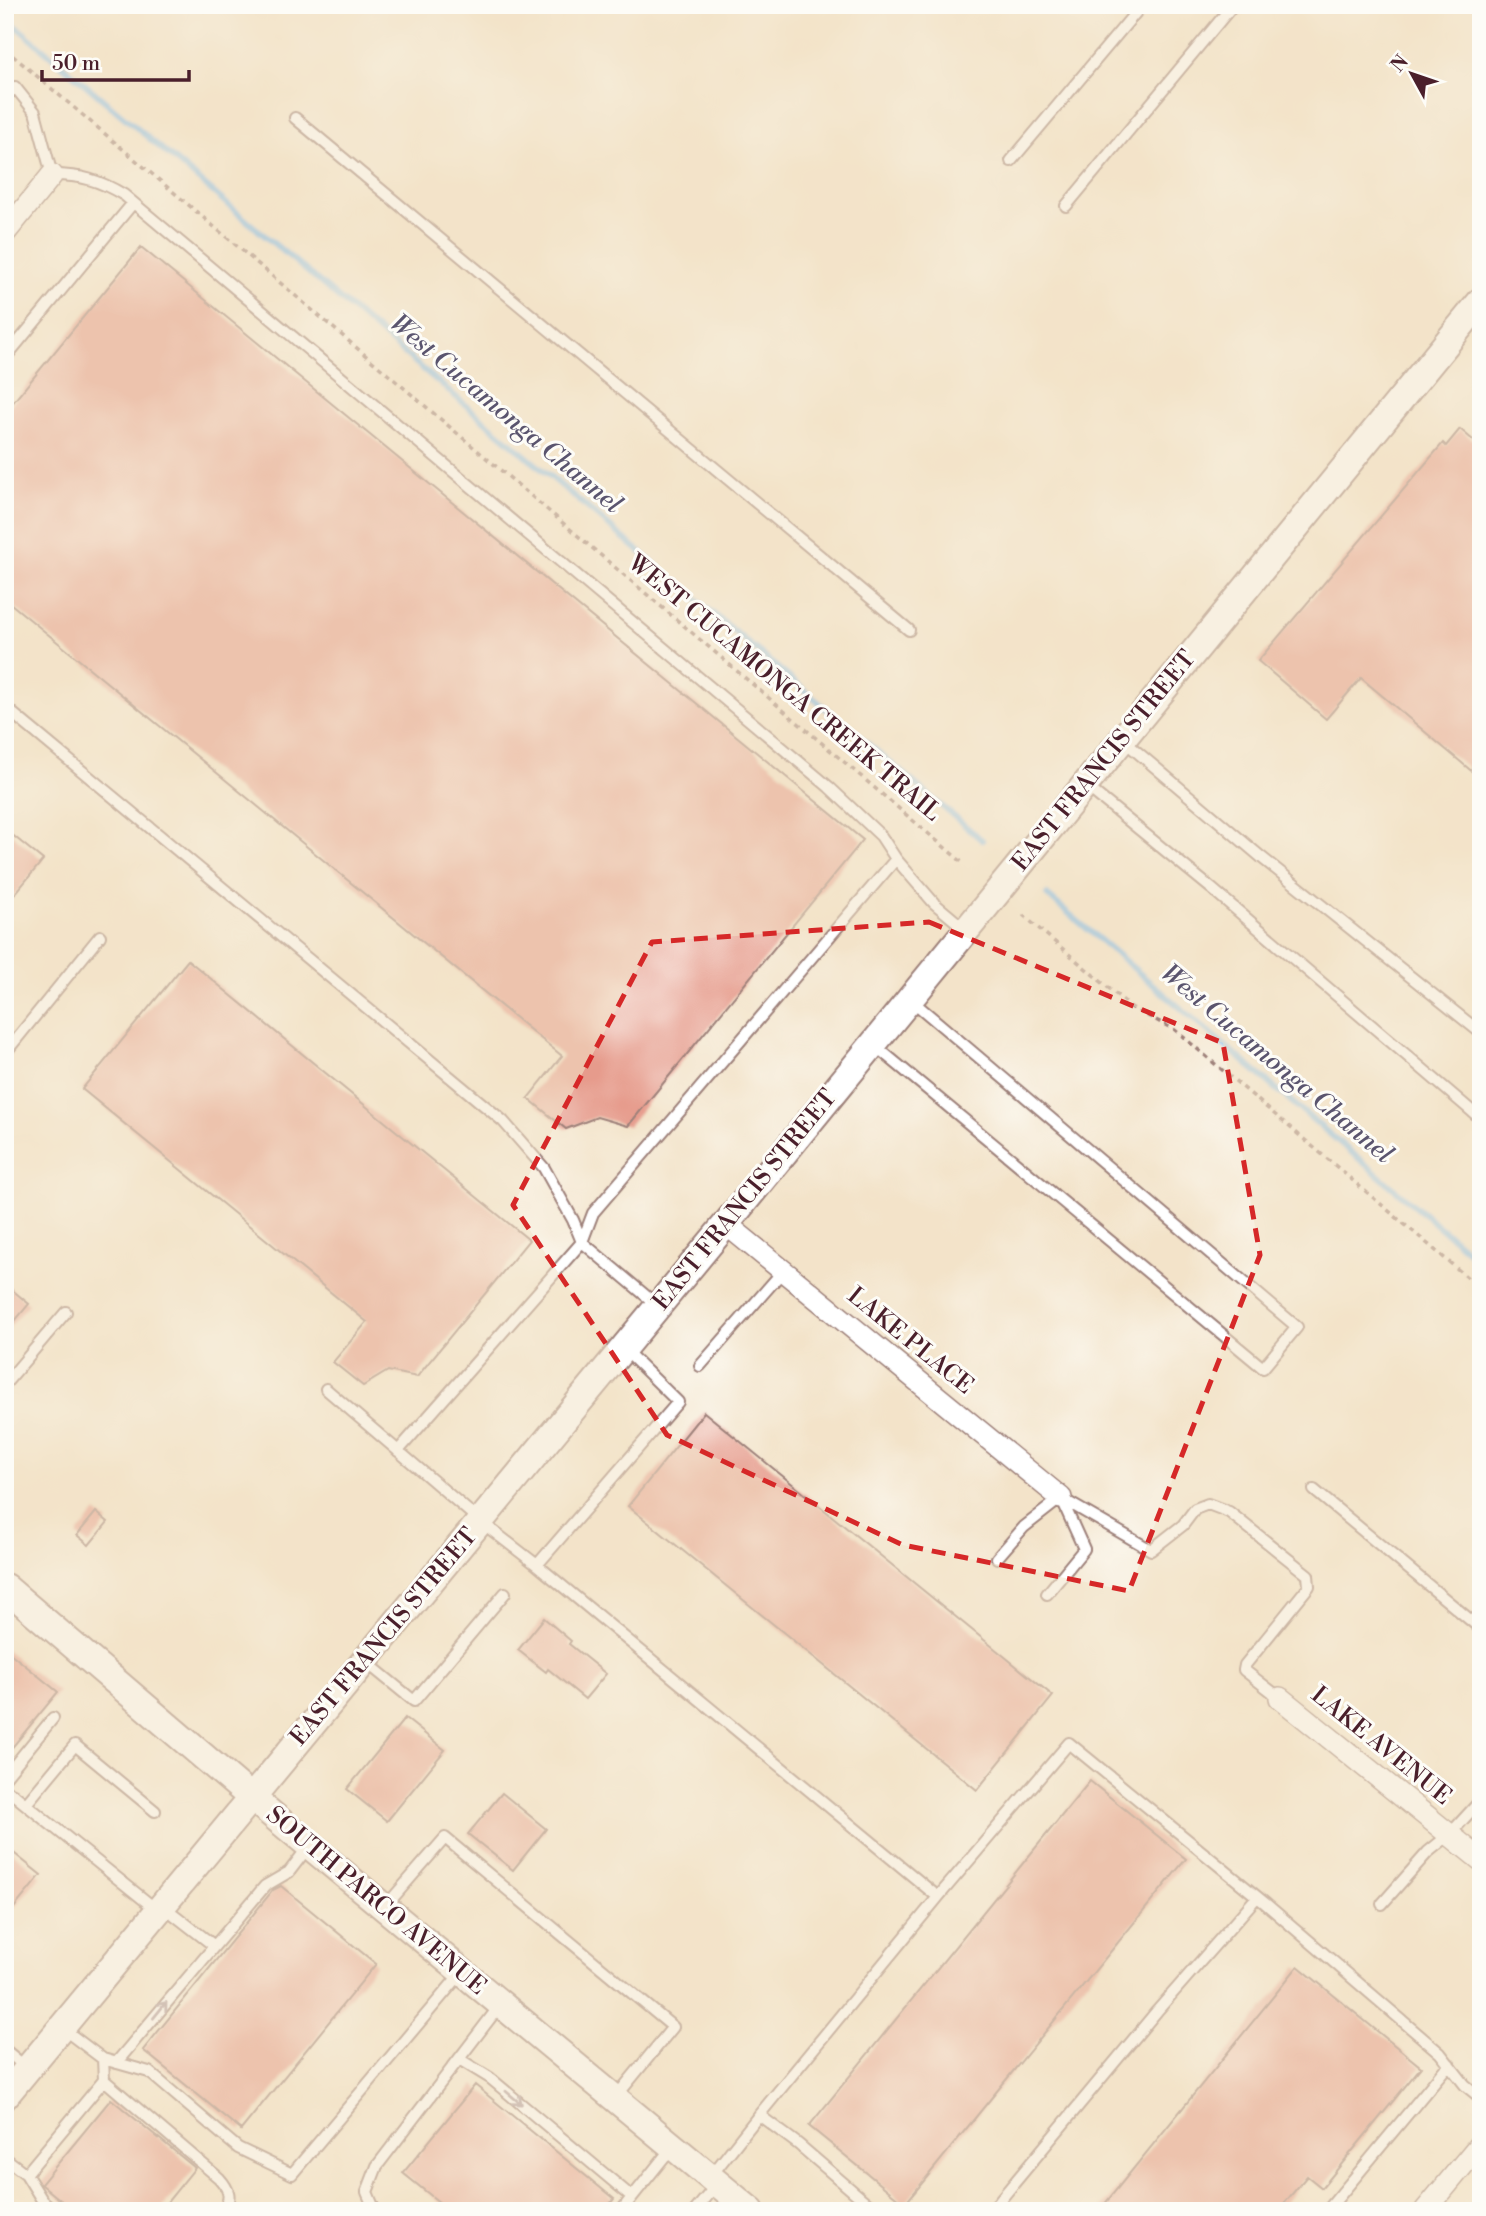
<svg xmlns="http://www.w3.org/2000/svg" width="1486" height="2216" viewBox="0 0 1486 2216" font-family="'Libre Bodoni',serif">
	<rect width="100%" height="100%" fill="#fdfcf7"/>
	<filter id="ink" filterUnits="userSpaceOnUse"><feTurbulence type="fractalNoise" baseFrequency=".0143" numOctaves="2"/><feDisplacementMap in="SourceGraphic" scale="14" xChannelSelector="R" yChannelSelector="G"/><feConvolveMatrix kernelMatrix="1 2 1 2 8 2 1 2 1" color-interpolation-filters="sRGB"/></filter>
	<filter id="wash" filterUnits="userSpaceOnUse"><feTurbulence type="fractalNoise" baseFrequency=".00686" numOctaves="4" result="noise"/><feDisplacementMap in="SourceGraphic" scale="28" xChannelSelector="R" yChannelSelector="G"/><feGaussianBlur stdDeviation="1.57" result="paint"/><feColorMatrix in="noise" values="0 0 0 0 0 0 0 0 0 0 0 0 0 0 0 0 0 1.4 0 .05"/><feComposite in="paint" operator="in"/></filter>
	<g filter="url(#wash)">
		<rect width="100%" height="100%" fill="#f3e3c9"/>
		<g fill="none" stroke-linecap="round" stroke-linejoin="round">
			<path stroke="#77b7eb" stroke-width="6" d="M5,17l977,823
				M1047,895l434,367"/>
		</g>
		<g id="blocks">
			<path fill="#e69b8c" d="M141,247l722,593 -235,286 -31,-9 -31,12 -38,-31 34,-42 -557,-457v-187z
				M1460,429l21,18v332l-120,-101 -35,41 -68,-58 185,-218 3,3z
				M5,829l38,31 -38,46z
				M188,960l341,280 -112,137 -29,-6 -25,15 -30,-24 34,-40 -285,-233z
				M5,1284l24,20 -24,29z
				M704,1412l349,284 -76,94 -349,-284z
				M96,1512l12,10 -19,23 -12,-10z
				M544,1618l27,23 -2,3 37,30 -21,25 -37,-30 -2,3 -28,-22z
				M5,1649l53,43 -53,64z
				M405,1718l40,32 -58,71 -40,-32z
				M1090,1781l96,78 -281,345 -96,-78z
				M502,1793l44,36 -33,41 -45,-36z
				M5,1846l36,29 -36,44z
				M281,1886l95,78 -135,166 -98,-80 130,-160z
				M1298,1966l123,101 -99,121 -15,-12 -29,35h-179z
				M475,2085l139,114 -10,12h-154l-47,-38z
				M111,2099l84,69 -35,43h-86l-33,-27z"/>
		</g>
	</g>
	<g filter="url(#ink)">
		<use href="#blocks" fill-opacity="0" stroke="#9e817a" stroke-width="2"/>
		<g fill="none" stroke-linecap="round" stroke-linejoin="round">
			<defs>
				<path id="service" d="M5,97l10,-10 20,25 17,63c29,0 47,5 72,20l705,592 52,49 15,23
					M295,118l614,512
					M1011,161l131,-156
					M1066,206l167,-201
					M5,358l128,-155
					M5,707l498,414 41,47 29,52 9,22
					M1123,740l138,117 220,176
					M1085,785l126,103 270,231
					M873,1044l390,324 34,-41 -387,-328
					M5,1053l95,-117
					M582,1242l11,-29 303,-354 38,44 31,26
					M700,1366l83,-95
					M5,1384l61,-72
					M326,1389l154,132 57,44 141,-163 -55,-54
					M398,1451l184,-209 76,64
					M1314,1490l167,139
					M1061,1498l90,52 32,-25 12,-16 13,-5 21,8 79,63 1,11 -64,79 -1,5 36,28
					M997,1558l27,-31 37,-29
					M537,1565l401,332 131,-154 197,161 174,149 25,32 16,13
					M1047,1594l37,-45 -23,-51
					M365,1661l49,40 91,-108
					M5,1777l48,-59
					M5,1790l8,4 145,117
					M26,1804l49,-59 80,66
					M1382,1904l46,-52 21,-17 32,-35
					M163,1906l50,39
					M385,1907l60,-69 228,189 -58,71
					M5,2050l23,19
					M103,2059l46,13 89,76 54,26 170,-202
					M459,2059l31,19 142,119
					M116,2063l149,-177 24,-14 20,-26
					M104,2080l115,98c10,11 14,20 3,33
					M759,2115l179,-218
					M5,2158l21,16 78,-94 -1,-21 -41,-31
					M26,2174l16,26 13,11
					M711,2176l48,-61 39,29 78,67
					M375,2211l-8,-19 10,-26 124,-162
					M621,2211l52,-65
					M695,2211l23,-28
					M991,2211l166,-200 100,-114
					M1327,2211l122,-147"/>
				<path id="minor" d="M5,233l47,-58
					M726,1224l335,274
					M1280,1698l201,162
					M1425,2211l56,-68"/>
				<path id="tertiary" d="M5,1587l247,211 499,413
					M5,2096l721,-872 755,-923"/>
			</defs>
			<use href="#service" stroke="#9e817a" stroke-width="14"/>
			<use href="#minor" stroke="#9e817a" stroke-width="24"/>
			<use href="#tertiary" stroke="#9e817a" stroke-width="30"/>
			<path stroke="#9e817a" stroke-width="3.5" stroke-dasharray="5 5" stroke-linecap="butt" d="M5,49l958,814
				M1023,915l108,92 44,23 306,259"/>
			<use href="#service" stroke="#fff" stroke-width="10"/>
			<use href="#minor" stroke="#fff" stroke-width="21"/>
			<use href="#tertiary" stroke="#fff" stroke-width="26"/>
		</g>
		<defs><path id="oneway-shaft" d="M-6 0H5M1.5-3L5.5 0L1.5 3" fill="none" stroke-width="1.6" stroke-linecap="round" stroke-linejoin="round" transform="scale(1.75)"/></defs>
		<g stroke="#ae9aa0">
			<use href="#oneway-shaft" transform="translate(160 2010) rotate(-51)"/>
			<use href="#oneway-shaft" transform="translate(514 2098) rotate(40)"/>
		</g>
	</g>
	<path d="M0 0H1486V2216H0ZM929,922l294,121 37,212 -131,336 -226,-46 -236,-110 -154,-230 139,-263z" fill="#f3e3c9" fill-opacity=".55" fill-rule="evenodd"/>
	<path fill="none" stroke="#d62828" stroke-width="5" stroke-dasharray="14 9" stroke-linejoin="round" d="M929,922l294,121 37,212 -131,336 -226,-46 -236,-110 -154,-230 139,-263z"/>
	<g text-anchor="middle" dominant-baseline="central" stroke-width="6" stroke-linejoin="round" paint-order="stroke">
		<g font-size="24" fill="#4a1f2b" stroke="#fdfcf7">
			<text transform="translate(784 688) rotate(40)">WEST CUCAMONGA CREEK TRAIL</text>
			<text transform="translate(1104 761) rotate(-51)">EAST FRANCIS STREET</text>
			<text transform="translate(745 1200) rotate(-51)">EAST FRANCIS STREET</text>
			<text transform="translate(910 1341) rotate(39)">LAKE PLACE</text>
			<text transform="translate(384 1637) rotate(-50)">EAST FRANCIS STREET</text>
			<text transform="translate(1381 1746) rotate(39)">LAKE AVENUE</text>
			<text transform="translate(376 1901) rotate(40)">SOUTH PARCO AVENUE</text>
		</g>
		<g font-size="26" font-style="italic" fill="#5a546e" stroke="#fdfcf7">
			<text transform="translate(506 414) rotate(40)">West Cucamonga Channel</text>
			<text transform="translate(1277 1064) rotate(40)">West Cucamonga Channel</text>
		</g>
	</g>
	<rect width="1486" height="2216" fill="none" stroke="#fdfcf7" stroke-width="28"/>
	<g transform="translate(1412 74) rotate(310)" stroke="#fdfcf7" stroke-width="5" paint-order="stroke">
	<path d="M0-5L12 26L0 18L-12 26Z" fill="#4a1f2b"/>
	<text y="-10" font-size="19" font-weight="bold" text-anchor="middle" fill="#4a1f2b">N</text>
	</g>
	<path d="M42 70v10h147v-10" fill="none" stroke="#4a1f2b" stroke-width="3.5"/>
	<text x="52" y="70" font-size="21" fill="#4a1f2b" stroke="#fdfcf7" stroke-width="5" paint-order="stroke">50 m</text>
</svg>
